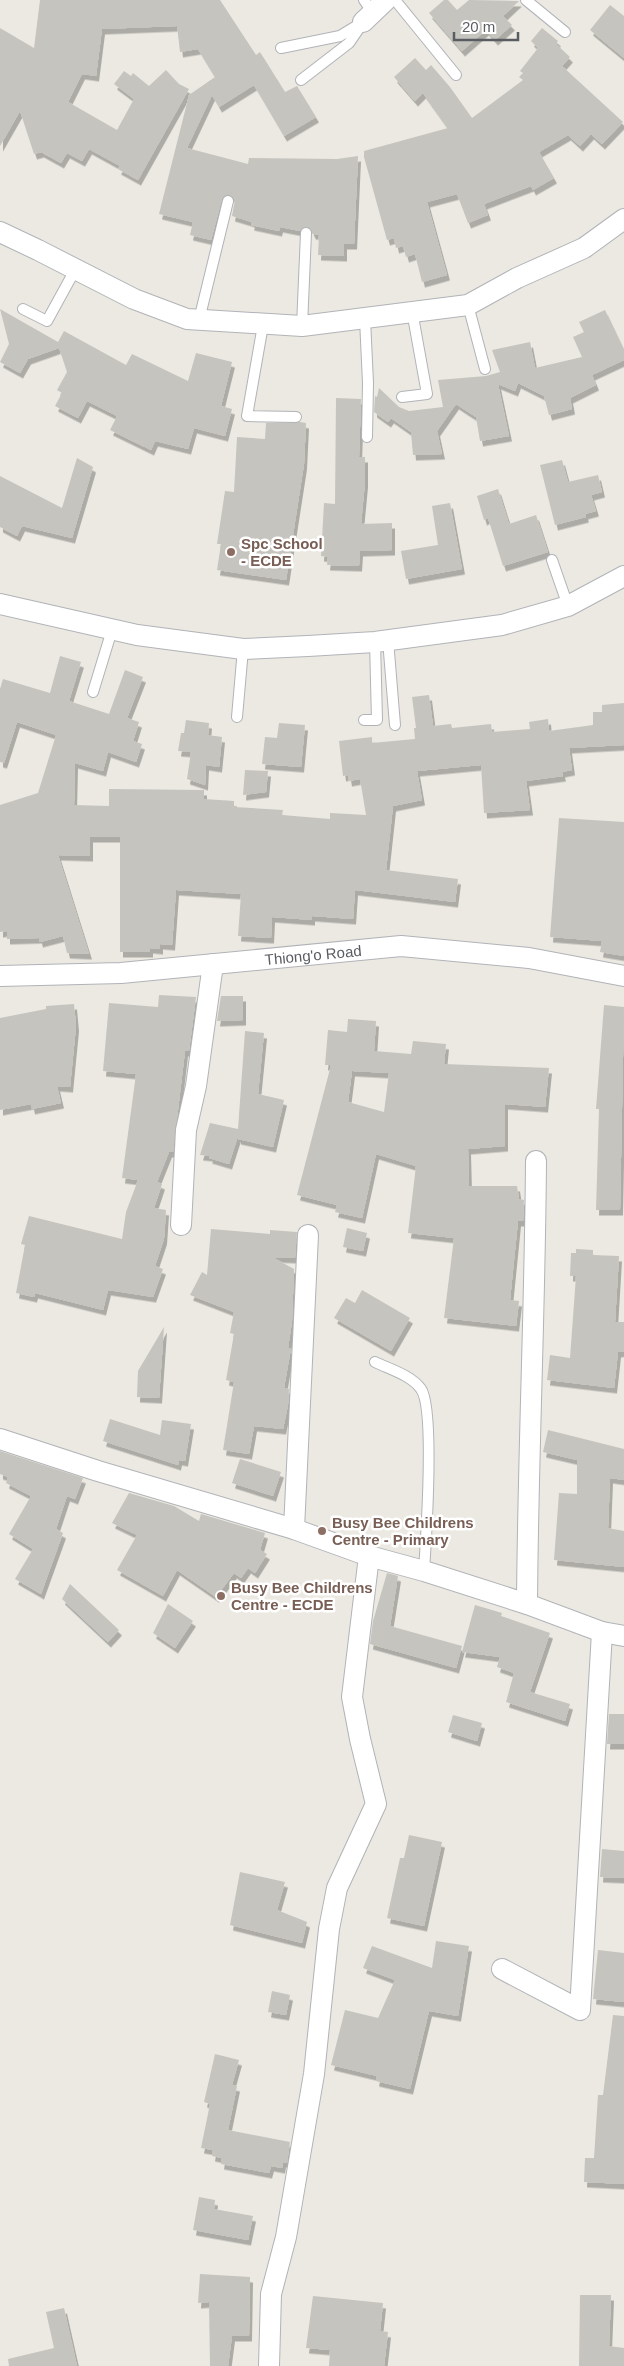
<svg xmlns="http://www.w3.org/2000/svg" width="624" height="2366" viewBox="0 0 624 2366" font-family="Helvetica,sans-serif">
	<defs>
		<filter id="shadow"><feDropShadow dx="3" dy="5.5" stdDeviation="0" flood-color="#0004"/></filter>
	</defs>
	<rect width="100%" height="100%" fill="#ebe9e1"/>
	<path fill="#c6c4be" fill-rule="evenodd" filter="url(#shadow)" d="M40,0h180l36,55 4,-3 25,40 12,-6 19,31 -32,19 -30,-51 -35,22 -7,-12 -25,53 61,16 1,-6 88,1 21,-3 -4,88h-10v12l-26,-1 1,-20 -6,-1 -3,-6 -7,-1 -3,4 -20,-4 -1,4 -28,-6 1,-3 -20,-6 3,-16 -6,-6 -7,5 -11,41 -21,-5 3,-13 -34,-8 30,-119 26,-18 -17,-28 -18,3 -3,-26 -75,3 -6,47 -14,-2 -14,28 49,28 17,-31 -20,-15 10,-13 7,5 2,-3 16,13 17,-16 13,14 10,5 -51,91 -20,-11 2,-3 -31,-17 -7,12 -15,-8 -6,10 -20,-11 -7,2 -14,-43 -20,35v-118l34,20z
		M444,0h4l9,10 12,-10 50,1 -16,15 9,9 -17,15 -9,-10 -24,21 -33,-38z
		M610,5l14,11v42l-34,-28z
		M542,28l16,13 -2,3 14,13 -8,9 61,56 -21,22 -11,-10 -11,12 -12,-11 -29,17 15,26 -21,12 -2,-4 -47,18 4,11 -20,8 -11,-29 -30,8 20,73 -25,7 -7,-28 -9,3 -3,-11 -7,2 -2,-10 -7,2 -23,-83v-6l84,-23 -25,-35 -8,8 -21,-24 21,-19 11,12 5,-5 19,22 22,31 51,-38 -4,-3 4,-4 -3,-2 18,-23 -7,-7z
		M0,309l58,33 6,-11 62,34 6,-11 56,27 8,-28 36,9 -11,44 11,3 -7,27 -31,-8 -6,21 -33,-8 -4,9 -41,-20 7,-14 -30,-15 -9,17 -23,-12 7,-13 -5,-3 10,-18 -8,-24 -31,11 -8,14 -20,-11 9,-18z
		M605,310l19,40v10l-32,15 4,10 -26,13 2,11 -23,6 -5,-19 -26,-13 -3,8 -17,-7 11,52 -29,5 -4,-24 -20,-13 -19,27 5,23 -29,1 -2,-23 -20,-14 -3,4 -14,-10 1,-16 2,1 2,-9 20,19 10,4 34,-4 -5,-27 48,-4 14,-4 -8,-22 38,-8 5,26 47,-11 -9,-20 11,-5 -5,-10z
		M336,398l25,1 -2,58h6v25l-4,42 31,-1v27l-32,1 -1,15 -32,-1 1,-8 -7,-1 3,-53 11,1z
		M300,422l6,1 -2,41 -18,116 -69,-10 4,-26h-4l8,-53 9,1 3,-55 28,2 1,-16z
		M77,458l16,9 -21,71 -50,-12 -5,10 -17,-9v-51l62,32z
		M562,460l6,22 30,-7 4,17 -11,3 5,16 -11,3 1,3 -31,8 -15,-60z
		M498,489l11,35 27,-9 12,37 -45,14 -15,-48 -4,2 -7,-24z
		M450,503l12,66 -56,10 -5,-28 37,-6 -6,-39z
		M60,656l21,6 -12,39 40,13 16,-44 18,7 -16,41 12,4 -6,19 9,3 -6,18 -28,-10 -5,19 -28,-8 -1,42 35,1v-17l95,1v9l30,2v6l49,3 -1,5 48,4v-6l36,2 -6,-36 -11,2 -1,-6 -5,1 -4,-35 33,-4v6l43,-4 -1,-11h2l-4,-31 17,-2 4,31 18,-2 1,4 39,-4 1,8 38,-3 -1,-7 19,-3 1,12 44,-6v-13h9v-7l22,-2v42l-55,3 3,22 -10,2 1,4 -37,5 4,29 -46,3 -3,-48 -64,6 5,29 -29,6 -7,64 72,9 -3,23 -100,-12 -2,29 -41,-3v4l-40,-3 -1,21 -33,-2 3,-42 -65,-4 -4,55 -12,-1v5l-10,-1v4h-30v-115h-30v19l-32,-1 31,99 -22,-1 -4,-17 -23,6 -1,-4 -32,1v-8l-7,1v-127l38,-12 18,-58 -39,-13 -13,41 -4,-1v-73l3,-10 47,14z
		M186,720l23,3 -1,12 14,2 -3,30 -13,-2 -1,20 -18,-6 4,-27 -13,-1 3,-18h3z
		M279,723l26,2 -4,42 -39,-3 3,-27 12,1z
		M245,770l23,1 -2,21 -23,3z
		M559,818l65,4v134l-24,-4 2,-11 -52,-4z
		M159,995l37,2 -7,54h-4l-12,101h-4l-12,30 5,2 -8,24 12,2 -2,29 -9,27 8,3 -10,28 -45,-7 -5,20 -68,-17 -1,4 -18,-4 9,-48 -4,-1 8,-28 93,23 4,-27 12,-32 -16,-2 14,-104 -33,-3 6,-68 49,4z
		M221,996h22v24l-26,1z
		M74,1004l2,22 -6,61 -13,-1 4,17 -29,6 -1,-5 -31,6v-92l46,-9v-3z
		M604,1005l20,2 -4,203h-24l3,-101h-3z
		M348,1019l28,2 -2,30 37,3 2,-13 33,3 -2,20 105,4 -4,39 -40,-3v42l-37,3 1,37h48l2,13 5,1 -1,21h-5l-8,79 9,1 -3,25 -72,-8 10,-80 -46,-5 8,-67 -40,-12 -14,64 -27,-6 2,-7 -40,-10 34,-130h-6l3,-35 19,2zM352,1071l37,2 -5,39 -36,-10z
		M245,1031l19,2 -6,61 26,6 -11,47 -35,-8v-3l-9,28 -20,-6 1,-2 -10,-1 10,-32 28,6z
		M347,1228l20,5 -4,18 -20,-4z
		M211,1229l59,5v-4l27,2 -2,26 -23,-1 22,12 -2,52 -4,27h3l-7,40 5,1 -1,16 -5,24 -29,-3 -5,28 -26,-4 11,-68 -8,-2 8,-46 -4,-1 4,-21 -44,-17 12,-23 5,3z
		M576,1249l17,1v5l26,1 -4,66h9v29l-6,1 -4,36 -67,-8 3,-25 20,3 6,-82h-6l1,-23h5z
		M362,1290l48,28 -19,33 -57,-33 12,-20 9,5z
		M164,1327l-5,71 -22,-1 1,-26z
		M110,1419l50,16 2,-15 29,4 -6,37 -6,-1 -1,5 -75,-24z
		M548,1430l76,19v31l-14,-2 -2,50 16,3v36l-70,-7 5,-67 18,1v-34l-34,-8z
		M0,1451l83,27 -8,21 -8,-3 -11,33 7,4 -22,61 -26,-15 18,-30 -24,-15 22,-38 -25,-13 2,-6 -8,-3z
		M240,1459l41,13 -8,24 -41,-13z
		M129,1493l45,13 25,15 2,-7 64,19 -5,17 7,4 -12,19 -7,-5 -7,10 -7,-5 -18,24 -39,-27 -14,26 -46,-26 20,-35 -25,-12z
		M387,1573l11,3 -8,50 72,20 -6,22 -86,-24 3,-23z
		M70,1584l49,46 -11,12 -46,-43z
		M168,1604l25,17 -18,27 -22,-15z
		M475,1605l27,8 -1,3 49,17 -20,59 40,12 -5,17 -59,-19 8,-29 -17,-6 3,-10 -38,-5z
		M609,1714h15v30h-17z
		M453,1715l29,8 -5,18 -29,-9z
		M409,1835l33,7 -18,84 -37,-8 13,-60h4z
		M602,1849l22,2v27l-24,-1z
		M240,1872l45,10 -8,28 30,12 -5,21 -72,-18z
		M436,1941l33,5 -11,70 -29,-5 -19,78 -34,-8 1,-5 -46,-11 14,-55 33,8 17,-38 -32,-12 9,-22 60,22z
		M598,1950l26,3v49l-31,-3z
		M272,1991l18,4 -4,20 -18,-3z
		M613,2015l11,1v168l-40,-2 1,-24h9l4,-63h5z
		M215,2054l24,6 -7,25 5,1 -9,44 62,12 -3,21 -4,-1 -1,6 -11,-2 -2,7 -48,-9 1,-6 -10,-2 1,-6 -12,-2 9,-44 -6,-2z
		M199,2197l16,3 -1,9 39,7 -5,24 -55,-10z
		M200,2274l50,3 -1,59h-17l-4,30h-18l-1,-64 -11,1z
		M580,2295h31l-2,51 15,2v18h-45z
		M313,2296l70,7 -3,28 8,1 -4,34h-55l1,-16 -24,-2z
		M64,2308l13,58h-68l-1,-7 46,-11 -8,-36z"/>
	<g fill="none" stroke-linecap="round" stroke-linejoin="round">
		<defs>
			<path id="service" d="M364,0l9,13
				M395,0l61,75
				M526,0l39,32
				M281,48l59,-12 23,-14
				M301,80l48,-37 13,-19
				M468,305l17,64
				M23,309l24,12 28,-51
				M365,319l3,64 -1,54
				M199,320l29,-119
				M263,325l-16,91 49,1
				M302,326l4,-93
				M402,397l25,-3 -15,-83
				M552,560l16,46
				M388,640l7,85
				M93,692l19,-62
				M237,717l6,-68
				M364,720h13l-2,-78
				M375,1362c14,7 36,13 46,27 14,20 5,151 3,182"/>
			<g id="minor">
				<path d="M363,22l23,-22"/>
				<path d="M0,232l38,18 96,49 53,20 115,7 166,-21 49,-27 67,-30 40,-29"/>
				<path d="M0,604l137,31 106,14 65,-3 67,-4 127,-17 66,-19 56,-30"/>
				<path id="s1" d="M0,976l121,-3 280,-27 128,12 95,18"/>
				<path d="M181,1225l5,-95 10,-44 17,-122"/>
				<path d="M0,1439l98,32 196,58 75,27 55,15 103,33 75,28 22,4"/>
				<path d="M294,1529l14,-294"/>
				<path d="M527,1604c1,-148 8,-295 9,-443"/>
				<path d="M502,1969l78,41 22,-378"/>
				<path d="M269,2366l2,-72 15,-57 28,-163 15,-145 8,-41 39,-84 -16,-65 -8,-42 17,-141"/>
			</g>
		</defs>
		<use href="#service" stroke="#b1b3b8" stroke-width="12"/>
		<use href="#minor" stroke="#b1b3b8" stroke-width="22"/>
		<use href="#service" stroke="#fff" stroke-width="10"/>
		<use href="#minor" stroke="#fff" stroke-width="20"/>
	</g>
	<g fill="#8d6e63" stroke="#fff" stroke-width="2">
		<circle cx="231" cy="552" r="5"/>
		<circle cx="322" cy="1531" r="5"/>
		<circle cx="221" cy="1596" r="5"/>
	</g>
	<g text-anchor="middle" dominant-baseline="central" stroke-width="5" stroke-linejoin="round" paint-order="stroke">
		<g font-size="15" font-weight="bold" fill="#785e54" stroke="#fff" text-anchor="start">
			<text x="241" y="543">Spc School<tspan x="241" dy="17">- ECDE</tspan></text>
			<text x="332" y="1522">Busy Bee Childrens<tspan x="332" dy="17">Centre - Primary</tspan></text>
			<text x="231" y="1587">Busy Bee Childrens<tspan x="231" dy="17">Centre - ECDE</tspan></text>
		</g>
		<g font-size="15" fill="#595c61" stroke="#fff">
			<text stroke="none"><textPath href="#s1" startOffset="314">Thiong'o Road</textPath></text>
		</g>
	</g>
	<path d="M454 32v8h64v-8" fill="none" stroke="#595c61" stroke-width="2.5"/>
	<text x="462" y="32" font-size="15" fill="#595c61" stroke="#ffffff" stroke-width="4" paint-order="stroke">20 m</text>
</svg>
